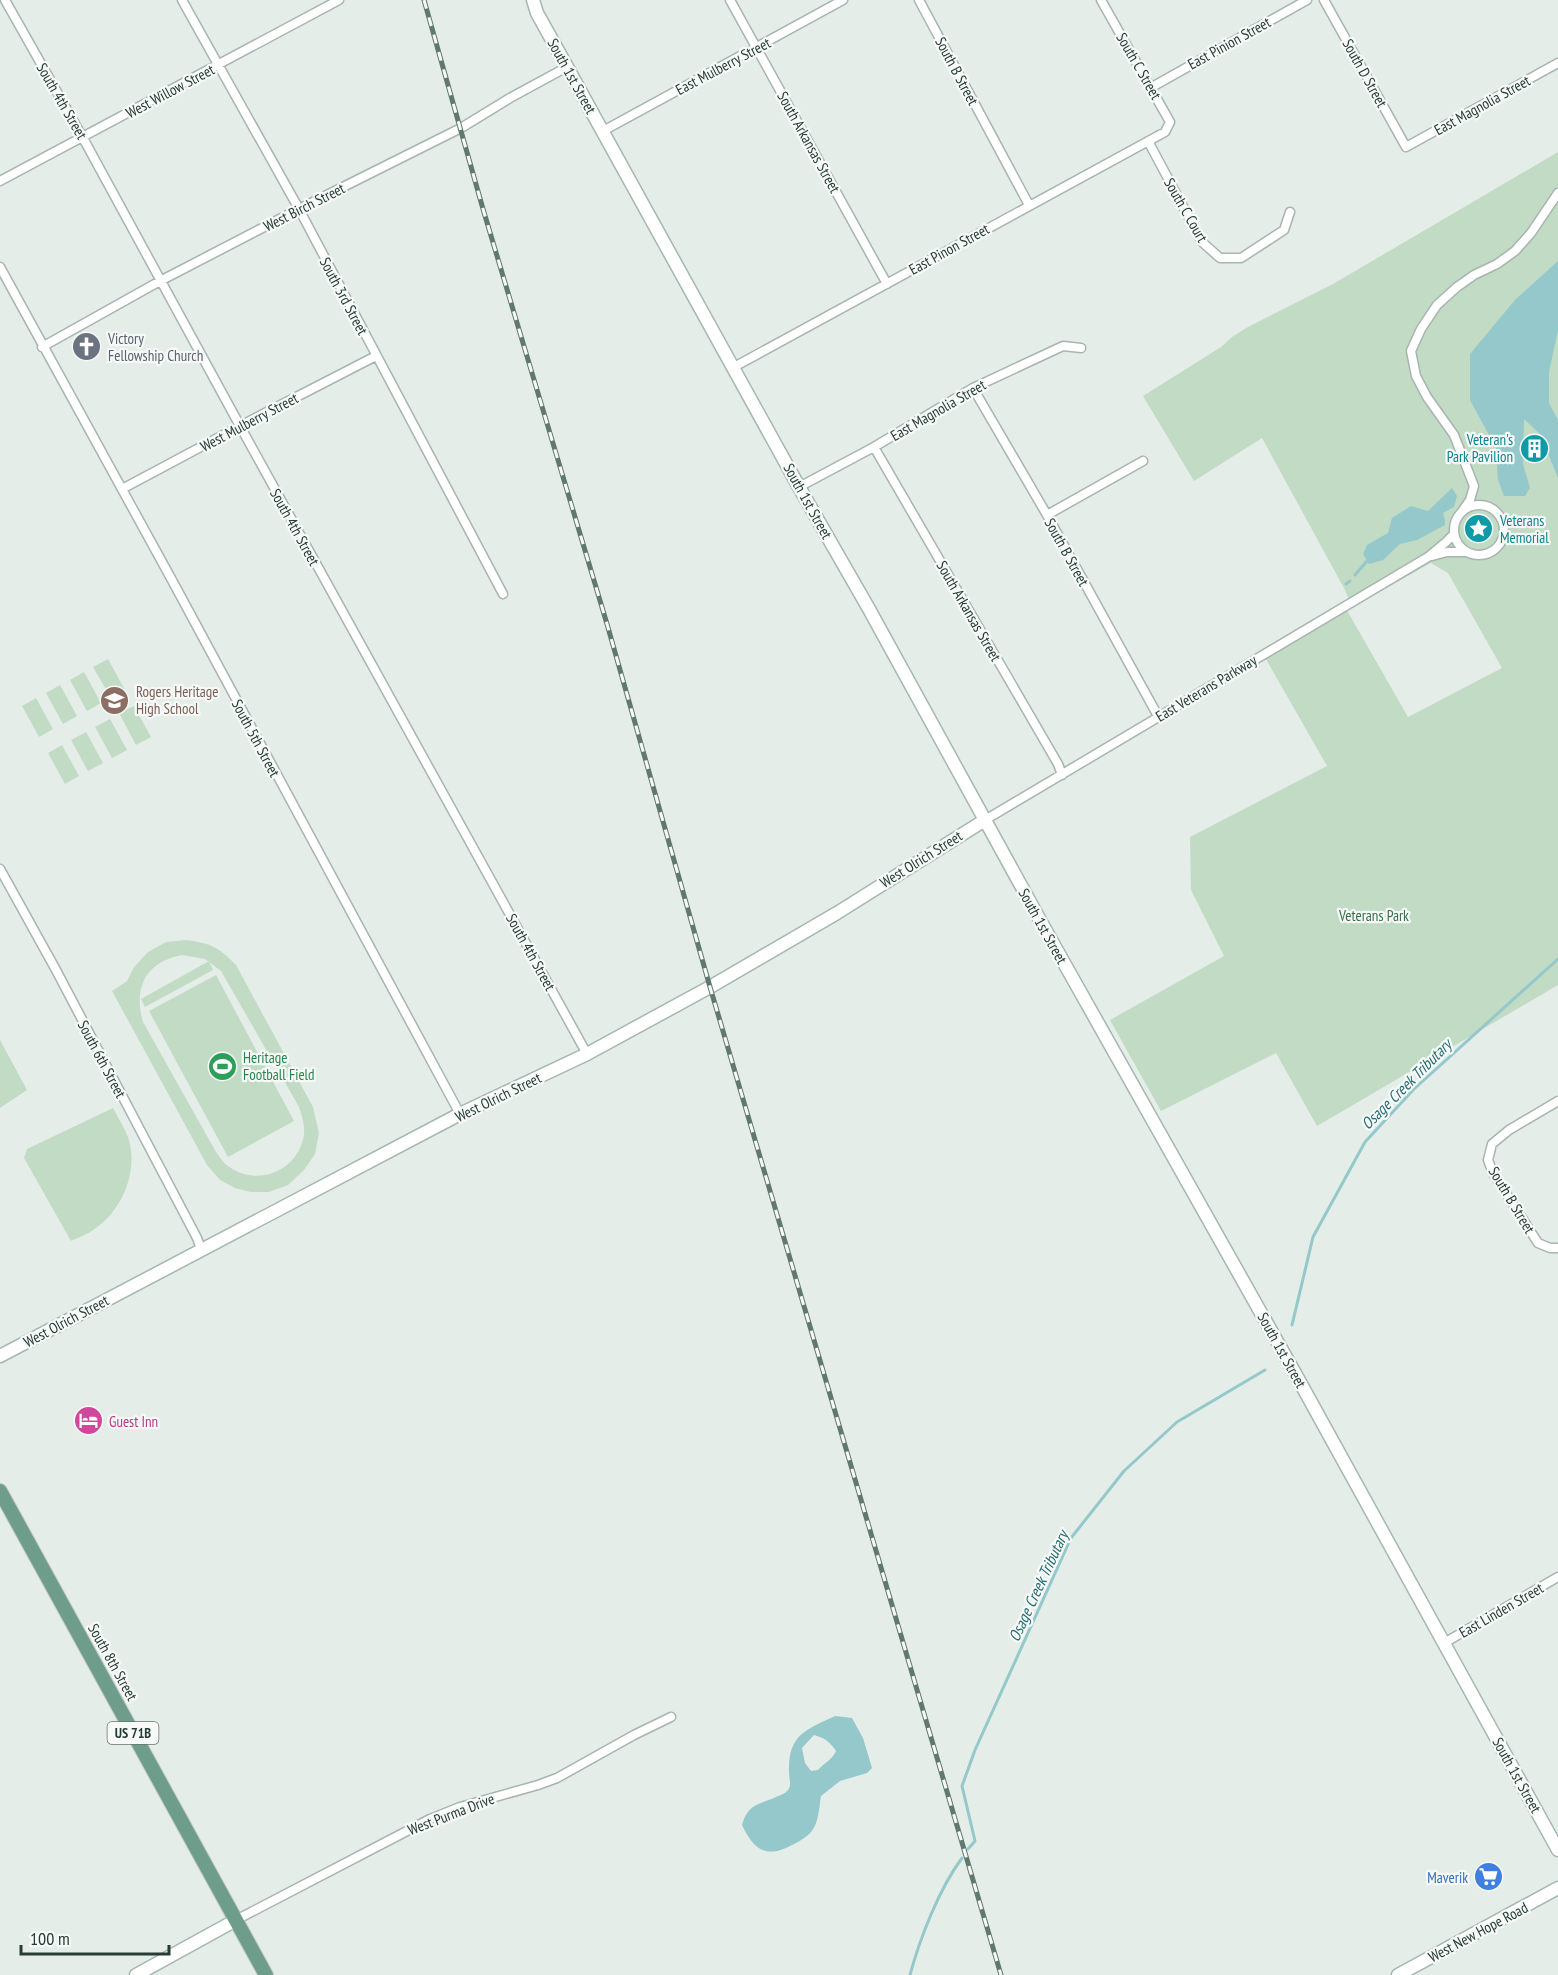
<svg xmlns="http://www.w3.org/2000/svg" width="1558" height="1975" viewBox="0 0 1558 1975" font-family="'PT Sans Narrow',sans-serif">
	<rect width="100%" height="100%" fill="#e5ede9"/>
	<path fill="#c1dbc5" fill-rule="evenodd" d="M1558,152v833l-241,141 -41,-73 -115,58 -51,-91 114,-64 -33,-66 -1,-53 137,-71 -64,-112 82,-47 63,110 94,-49 -54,-95 -17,-10 -79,44 -7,-17 -83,-152 -68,43 -51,-85 78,-49 11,-10 14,-9 87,-44z
		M108,659l17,31 -14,8 -18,-31z
		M84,672l17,31 -14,8 -17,-31z
		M60,685l17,31 -14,8 -17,-31z
		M36,698l17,31 -14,8 -17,-31z
		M134,706l17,31 -15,8 -17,-32z
		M110,719l17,31 -15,8 -17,-31z
		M86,732l17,31 -15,8 -17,-31z
		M62,745l17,31 -14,8 -17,-31z
		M186,940c24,3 33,7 50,25l77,142 6,26 -4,21 -11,16 -16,15 -19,7h-18l-16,-4 -15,-8 -13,-15 -95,-174 15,-10 7,-14 14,-15 18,-10zM182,955l23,4 16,12 78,136c3,9 6,18 5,27 -5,37 -47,54 -76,32 -5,-3 -8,-9 -12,-14l-73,-130c-10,-35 3,-60 39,-67z
		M209,961l4,9 -68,37 -4,-8z
		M216,975l78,146 -66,36 -79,-146z
		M0,1040l27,50 -27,18z
		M113,1108c5,10 11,19 15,29 11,32 -5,72 -32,91 -7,6 -17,9 -25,13l-47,-83 3,-9z"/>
	<path fill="#95c8ca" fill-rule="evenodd" d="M1558,261v69l-9,42v31l9,17v58l-18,-44 -16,-15 -1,45 7,24 -5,8h-21l-6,-16 -2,-32 -26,-48v-46l45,-54z
		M1452,488l5,8 -3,11 -11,6 2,7v5l-28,15 -17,4 -17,16 -14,4 -6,-10 4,-9 21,-12 4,-15 19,-12 17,5z
		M835,1716l17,2 11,20 9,30 -5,5 -27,8 -19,15c-2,11 -2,27 -10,36 -4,5 -13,10 -19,13 -26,14 -38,5 -50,-20 6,-21 16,-20 34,-28 4,-2 9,-3 12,-7 4,-5 1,-12 1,-18 -1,-37 16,-42 46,-56zM814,1735c11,3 16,7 22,16 -3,8 -12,12 -18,19l-7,1 -6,-8 -3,-15z"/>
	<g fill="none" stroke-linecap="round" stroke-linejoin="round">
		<path stroke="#95c8ca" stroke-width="3" d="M1355,575l12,-14
			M1346,584l4,-3
			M1292,1325l21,-88 52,-95 49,-53 144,-130
			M968,1849l7,-8 -13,-55 13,-36 96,-212 53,-67 53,-49 88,-52
			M910,1975c10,-37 29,-86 52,-117"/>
		<defs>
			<path id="street" d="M5,0l78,138 157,288 347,628
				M182,0l117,209 204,385
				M730,0l157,284
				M919,0l110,205
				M1324,0l82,147 152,-84
				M1152,87l155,-87
				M603,131l240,-131
				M1148,141l54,101 18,16h21l43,-28 6,-18
				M0,181l339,-181
				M0,267l173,315 287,532
				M42,347l118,-66 139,-72 162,-81 49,-30 57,-31
				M734,367l431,-235 5,-10 -69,-122
				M973,388l74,127 111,201
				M874,447l184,317 4,11
				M799,487l75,-40 99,-59 90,-42 18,2
				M122,489l118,-63 136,-70
				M1454 530a25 25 0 1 1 50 0a25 25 0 1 1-50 0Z
				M1463,510l7,-10 4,-14 -20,-51 -27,-38 -11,-21 -5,-25 10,-22 16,-24 20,-18 17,-12 23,-11 18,-13 16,-18 27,-40
				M1047,515l96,-54
				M1432,556l15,-4h19
				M985,820l443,-263 18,-15 8,-8
				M0,869l56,101 141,268 4,11
				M1558,1101l-49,29 -17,14 -4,16 5,13 45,70 12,5h8
				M1444,1643l114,-66
				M236,1920l194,-101 30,-12 78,-22 19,-7 77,-43 37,-18"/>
			<path id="secondary" d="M533,0l4,13 30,54 232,420 70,122 172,313 260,462 257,466
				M0,1356l460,-242 127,-60 123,-67 127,-74 148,-93
				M136,1975l100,-55
				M1398,1975l160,-87"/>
			<path id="primary" d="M0,1491l266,484"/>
		</defs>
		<use href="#street" stroke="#a8b4af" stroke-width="11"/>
		<use href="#secondary" stroke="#a5b7af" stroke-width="15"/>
		<use href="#primary" stroke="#c2c8c6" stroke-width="16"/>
		<use href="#street" stroke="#fff" stroke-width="8"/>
		<use href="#secondary" stroke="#fff" stroke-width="12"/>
		<use href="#primary" stroke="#6f9d8c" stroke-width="14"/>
		<defs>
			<path id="rail" d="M424,0l59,209 124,415 103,363 291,988"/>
		</defs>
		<use href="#rail" stroke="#61786f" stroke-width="5"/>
		<use href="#rail" stroke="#f6f9f7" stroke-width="3" stroke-dasharray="9" stroke-linecap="butt"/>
	</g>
	<defs>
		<symbol id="church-disc" viewBox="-11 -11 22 22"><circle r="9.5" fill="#6b7280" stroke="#f6f9f7"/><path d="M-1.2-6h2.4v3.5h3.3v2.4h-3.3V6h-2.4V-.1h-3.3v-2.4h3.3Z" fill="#fff"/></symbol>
		<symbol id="building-disc" viewBox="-11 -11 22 22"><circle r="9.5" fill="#0f9aa8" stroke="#f6f9f7"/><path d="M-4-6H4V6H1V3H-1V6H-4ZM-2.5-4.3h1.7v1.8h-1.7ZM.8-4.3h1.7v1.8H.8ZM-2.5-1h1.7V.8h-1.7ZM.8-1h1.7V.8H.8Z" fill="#fff"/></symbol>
		<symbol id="sight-disc" viewBox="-11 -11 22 22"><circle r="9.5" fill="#0f9aa8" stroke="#f6f9f7"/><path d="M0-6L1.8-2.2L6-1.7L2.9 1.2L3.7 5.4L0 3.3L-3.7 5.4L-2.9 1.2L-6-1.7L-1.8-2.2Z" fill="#fff"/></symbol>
		<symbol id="school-disc" viewBox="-11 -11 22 22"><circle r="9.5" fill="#8d6e63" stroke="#f6f9f7"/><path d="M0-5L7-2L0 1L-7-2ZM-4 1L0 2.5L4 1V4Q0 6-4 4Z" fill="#fff"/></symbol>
		<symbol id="stadium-disc" viewBox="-11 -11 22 22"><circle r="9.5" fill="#2e9e5b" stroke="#f6f9f7"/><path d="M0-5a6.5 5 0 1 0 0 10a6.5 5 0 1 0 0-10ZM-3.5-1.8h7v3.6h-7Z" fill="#fff"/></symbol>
		<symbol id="hotel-disc" viewBox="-11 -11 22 22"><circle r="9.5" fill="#d1479c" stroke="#f6f9f7"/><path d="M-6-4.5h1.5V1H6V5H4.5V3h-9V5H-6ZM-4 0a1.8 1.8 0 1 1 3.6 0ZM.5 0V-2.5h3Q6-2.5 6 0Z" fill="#fff"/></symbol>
		<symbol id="supermarket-disc" viewBox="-11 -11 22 22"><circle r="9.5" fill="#3f7fe0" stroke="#f6f9f7"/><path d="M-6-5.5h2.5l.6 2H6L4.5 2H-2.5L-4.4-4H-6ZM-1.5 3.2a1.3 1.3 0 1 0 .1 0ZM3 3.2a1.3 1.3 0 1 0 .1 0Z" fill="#fff"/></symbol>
	</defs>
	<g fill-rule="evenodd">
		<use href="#church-disc" x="70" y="330" width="33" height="33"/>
		<use href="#building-disc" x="1518" y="432" width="33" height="33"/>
		<use href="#sight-disc" x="1462" y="512" width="33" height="33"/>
		<use href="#school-disc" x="98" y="684" width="33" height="33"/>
		<use href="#stadium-disc" x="206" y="1050" width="33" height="33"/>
		<use href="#hotel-disc" x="72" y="1404" width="33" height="33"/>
		<use href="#supermarket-disc" x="1472" y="1860" width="33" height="33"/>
	</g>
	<g text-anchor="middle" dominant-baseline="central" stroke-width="4.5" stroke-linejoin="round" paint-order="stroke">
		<rect fill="#f6f9f7" stroke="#64756e" stroke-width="1.5" x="107.5" y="1722" width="51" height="22" rx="4.5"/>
		<g font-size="14" font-weight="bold" fill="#263c34">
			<text x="133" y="1733">US 71B</text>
		</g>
		<g font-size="15" fill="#263c34" stroke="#f6f9f7">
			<text transform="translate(1229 43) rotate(-29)">East Pinion Street</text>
			<text transform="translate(723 66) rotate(-28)">East Mulberry Street</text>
			<text transform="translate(1139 66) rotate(60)">South C Street</text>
			<text transform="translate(957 71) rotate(62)">South B Street</text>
			<text transform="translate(1365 73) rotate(61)">South D Street</text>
			<text transform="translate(572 76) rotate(61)">South 1st Street</text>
			<text transform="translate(170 91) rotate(-28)">West Willow Street</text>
			<text transform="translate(62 101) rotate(60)">South 4th Street</text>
			<text transform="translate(1482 105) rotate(-29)">East Magnolia Street</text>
			<text transform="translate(809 142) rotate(61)">South Arkansas Street</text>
			<text transform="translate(304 207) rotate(-27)">West Birch Street</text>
			<text transform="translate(1186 210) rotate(60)">South C Court</text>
			<text transform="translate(949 249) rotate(-29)">East Pinon Street</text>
			<text transform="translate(344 296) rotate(62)">South 3rd Street</text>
			<text transform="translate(938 410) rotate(-30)">East Magnolia Street</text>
			<text transform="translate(249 422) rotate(-28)">West Mulberry Street</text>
			<text transform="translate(808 501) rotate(61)">South 1st Street</text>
			<text transform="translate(295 527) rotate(61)">South 4th Street</text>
			<text transform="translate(1067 552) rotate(61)">South B Street</text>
			<text transform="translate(969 611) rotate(60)">South Arkansas Street</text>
			<text transform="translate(1206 688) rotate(-31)">East Veterans Parkway</text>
			<text transform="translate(256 738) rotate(62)">South 5th Street</text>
			<text transform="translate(921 859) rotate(-32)">West Olrich Street</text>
			<text transform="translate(1043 926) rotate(61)">South 1st Street</text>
			<text transform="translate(531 952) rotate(61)">South 4th Street</text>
			<text transform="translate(102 1059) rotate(62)">South 6th Street</text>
			<text transform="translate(498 1097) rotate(-26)">West Olrich Street</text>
			<text transform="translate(1512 1200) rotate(59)">South B Street</text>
			<text transform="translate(66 1321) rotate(-28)">West Olrich Street</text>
			<text transform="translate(1282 1350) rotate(61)">South 1st Street</text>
			<text transform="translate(1501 1610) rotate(-30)">East Linden Street</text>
			<text transform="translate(113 1662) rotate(61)">South 8th Street</text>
			<text transform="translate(1517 1775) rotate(61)">South 1st Street</text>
			<text transform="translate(451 1814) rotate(-21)">West Purma Drive</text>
			<text transform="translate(1478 1932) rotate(-28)">West New Hope Road</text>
		</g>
		<g font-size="15" fill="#5b616d" stroke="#f6f9f7" text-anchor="start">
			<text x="108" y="338">Victory<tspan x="108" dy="17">Fellowship Church</tspan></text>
		</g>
		<g font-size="15" fill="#0d838f" stroke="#f6f9f7" text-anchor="end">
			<text x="1513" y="439">Veteran's<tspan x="1513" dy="17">Park Pavilion</tspan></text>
			<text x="1500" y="520" text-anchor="start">Veterans<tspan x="1500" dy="17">Memorial</tspan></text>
		</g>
		<g font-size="15" fill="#785e54" stroke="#f6f9f7" text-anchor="start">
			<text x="136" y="691">Rogers Heritage<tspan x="136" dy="17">High School</tspan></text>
		</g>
		<g font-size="15" fill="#356f45" stroke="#f6f9f7">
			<text x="1374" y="915">Veterans Park</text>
		</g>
		<g font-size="15" fill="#27864d" stroke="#f6f9f7" text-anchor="start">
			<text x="243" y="1057">Heritage<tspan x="243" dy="17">Football Field</tspan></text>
		</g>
		<g font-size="15" fill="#b23c85" stroke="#f6f9f7" text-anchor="start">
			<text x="109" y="1421">Guest Inn</text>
		</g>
		<g font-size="15" fill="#366cbe" stroke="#f6f9f7" text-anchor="end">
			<text x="1468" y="1877">Maverik</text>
		</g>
		<g font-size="16" font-style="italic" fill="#276e72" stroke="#f6f9f7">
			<text transform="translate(1406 1084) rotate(-45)">Osage Creek Tributary</text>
			<text transform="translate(1038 1586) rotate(-65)">Osage Creek Tributary</text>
		</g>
	</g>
	<path d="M21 1945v9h148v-9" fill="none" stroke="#263c34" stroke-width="3"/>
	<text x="30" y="1945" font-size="18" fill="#263c34" stroke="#f6f9f7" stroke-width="4.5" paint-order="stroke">100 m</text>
</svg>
